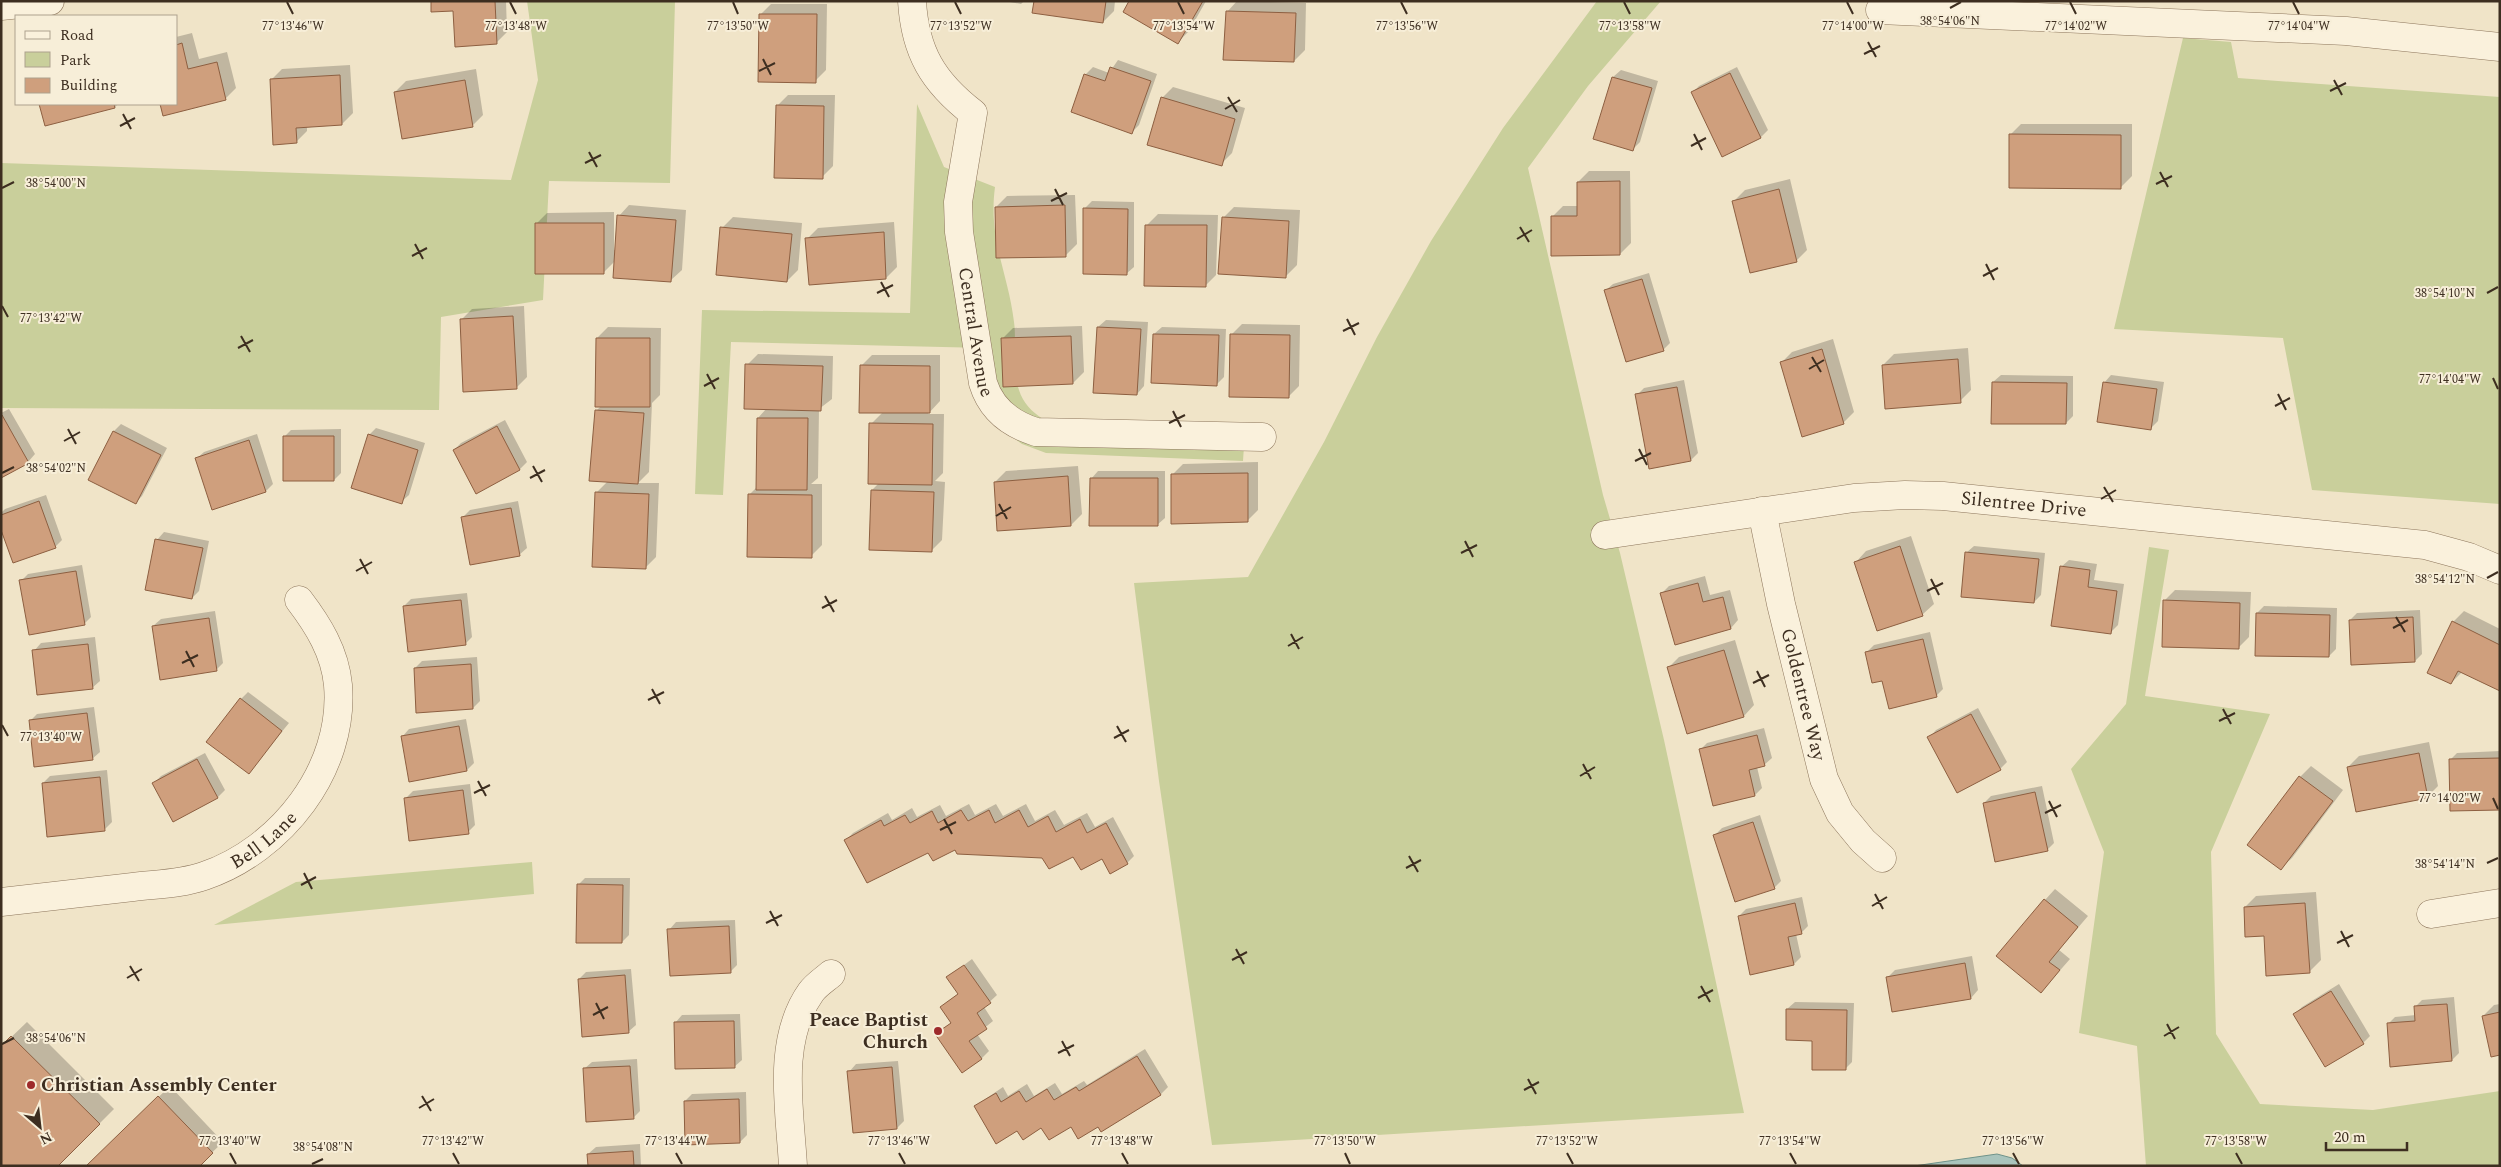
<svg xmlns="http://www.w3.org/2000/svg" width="2501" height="1167" viewBox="0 0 2501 1167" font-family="Spectral,serif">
	<rect width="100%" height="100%" fill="#f0e4c8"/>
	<path fill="#c9cf9b" d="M527,1h148l-5,182 -121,-2 -6,119 -102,17 -2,93 -438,-2v-245l510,17 27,-100z
		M1597,1h64l-73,85 -60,82 75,327 17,58 44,187 80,373 -532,32 -53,-364 -25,-198 114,-6 76,-135 53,-105 54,-96 72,-113z
		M2183,38l48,4 7,36 262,19v407l-188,-14 -29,-152 -169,-9z
		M917,104l27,63 51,20c-7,53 13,85 19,135 3,21 -3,48 5,68 4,13 13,22 24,29l202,12 -2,30 -197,-8 -24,-9 -11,-8 -26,-88 -254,-6 -8,153 -28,-1 7,-184 208,3z
		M2149,547l20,3 -24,146 125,18 -59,138 5,182 44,70 113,6 127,-19v75h-354l-9,-120 -58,-13 25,-181 -33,-83 55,-65z
		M532,862l2,32 -320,31 82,-43z"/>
	<path fill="#a9c4bc" stroke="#6f938a" d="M1997,1154l15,4 11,8h-109z"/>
	<path fill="#0003" d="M432,1h74l1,31 -11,11 -42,-34z
		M1004,1h20l-3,3z
		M1035,1h80l-1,10 -11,11z
		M1131,1h75l-17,30 -11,11z
		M1237,1l69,2 -1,47 -11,11 -67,-49z
		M771,4h56l-1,66 -11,11 -55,-66z
		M192,33l7,26 28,-7 9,36 -11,11 -61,16 -3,-11h15v-67z
		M1118,60l39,14 -18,51 -7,7 -59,-21 13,-37 7,-7 16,6z
		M350,65l3,48 -11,11 -35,2v5l-11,11 -25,-62 11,-11z
		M1737,67l31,63 -7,7 -38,18 -31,-62 7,-7z
		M476,69l7,46 -11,11 -77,-34 11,-11z
		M1621,70l37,11 -18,61 -7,7 -38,-11 18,-61z
		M1173,87l72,21 -13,45 -11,11 -59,-66z
		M788,95h47l-2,71 -11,11 -45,-71z
		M41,104h77l-3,3 -69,18z
		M2021,124h111v52l-11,11 -111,-52z
		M1589,171h41l1,72 -11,11 -68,-37 11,-11h15v-24z
		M1790,179l17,71 -11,11 -62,-60 11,-11z
		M1075,195l2,49 -11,11 -70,-48 11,-11z
		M1092,201l42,1v65l-8,7 -41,-66z
		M629,205l57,5 -4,60 -11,10 -56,-19 -12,12 -67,-49 11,-11 67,-1v38h2l3,-34z
		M1234,207l66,3 -3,55 -11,11 -63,-58z
		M1158,214l60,1 -2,60 -11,11 -58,-61z
		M733,217l69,6 -4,47 -11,11 -65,-53z
		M894,222l3,45 -11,11 -79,-39 11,-11z
		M1649,273l21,70 -7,7 -58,-59 8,-7z
		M524,306l3,71 -11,11 -55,-68 11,-11z
		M1106,320l42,2 -4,64 -7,8 -39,-67z
		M1242,324l58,1 -1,61 -11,11 -57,-62z
		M1082,326l2,46 -11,11 -71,-44 11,-11z
		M608,327l53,1 -1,67 -8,8 -3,69 -11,11h21l-3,74 -11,11 -49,-75 12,-12 -12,-70 5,-5 -4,-68z
		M1162,327l64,2 -2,48 -7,7 -63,-50z
		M1833,339l21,73 -11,11 -62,-60 11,-11z
		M1968,348l3,42 -11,11 -77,-36 11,-11z
		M758,354l75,2 -1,43 -13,10 -1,69 -7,6h11v61l-11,11 -62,-61 8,-8 1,-69 9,-10 -20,-43z
		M872,355h68v46l-12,13h16l-1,59 -8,8 10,1 -3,58 -11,11 -59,-61 7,-7 -8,-59 12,-12 -22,-46z
		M2001,375l72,1v40l-7,7 -73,-41z
		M2111,375l53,7 -6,39 -7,7 -47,-45z
		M1684,380l14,73 -7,7 -54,-65 7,-7z
		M9,409l26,45 -7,8 -27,15v-64z
		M505,420l22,42 -7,7 -43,23 -23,-42 7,-7z
		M121,424l46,24 -25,48 -7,7 -45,-24 24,-48z
		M376,428l49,15 -16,52 -8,7 -32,-67z
		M341,429v44l-7,7 -50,-43 7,-7z
		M257,434l16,50 -7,7 -53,17 -17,-49 8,-7z
		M1258,462v48l-11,11 -75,-46 11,-11z
		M1078,466l4,48 -11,11 -76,-43 11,-11z
		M1098,471h67v47l-8,7 -66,-46z
		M46,495l16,45 -7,7 -54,-20v-14l4,-4z
		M518,501l9,47 -8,7 -56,-38 7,-7z
		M164,532l45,9 -10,50 -7,7 -35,-58z
		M1911,536l23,68 -11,10 -45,16 -22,-68 10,-11z
		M1974,546l71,7 -4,42 -7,7 -68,-49z
		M2069,560l28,4 -3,16 30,4 -6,41 -8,8 -49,-66z
		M82,565l9,52 -7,7 -63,-43 7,-7z
		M1705,576l5,19 20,-5 8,30 -7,8 -55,15 -14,-50 7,-7z
		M2175,590l76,2 -2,45 -11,11 -74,-47z
		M467,593l5,44 -7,7 -61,-38 7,-7z
		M2264,606l73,2 -1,41 -7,7 -72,-43z
		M2420,610l2,44 -7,7 -65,-41 7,-7z
		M215,611l8,52 -7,7 -63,-44 8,-7z
		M2464,611l36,18v61l-37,-19 -12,12 2,-61z
		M1930,632l13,57 -7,7 -53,-16 -17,-27 8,-8z
		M95,637l5,44 -8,7 -58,-37 7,-8z
		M1735,640l19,65 -10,11 -76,-48 11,-11z
		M477,657l3,44 -7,7 -58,-40 7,-7z
		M248,692l41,31 -41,50 -7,-74z
		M94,707l6,45 -8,7 -62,-38 7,-7z
		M1978,708l29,54 -7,7 -71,-31 7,-8z
		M466,719l8,44 -7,7 -57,10 -8,-43 7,-8z
		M1764,728l8,30 -8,7 -7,2 5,21 -7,7 -55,-45 7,-7z
		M2429,742l9,44 -11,11 -79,-30 11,-11z
		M2500,751v57l-50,-48 7,-7z
		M205,753l20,37 -7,7 -64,-14 7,-7z
		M2311,766l32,24 -51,68 -11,10 19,-91z
		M107,770l5,52 -7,7 -62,-46 7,-7z
		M470,784l5,41 -7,7 -63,-33 8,-8z
		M2042,786l12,57 -7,7 -63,-47 7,-7z
		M969,804l6,11 21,-11 7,12 23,-12 9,17 20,-11 9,15 23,-12 8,14 18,-10 21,39 -7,7 -25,-6 -28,-2 -31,1 -88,-8 -26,3 -83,-11 7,-7 35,-20 4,7 20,-12 5,9 23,-12 6,11z
		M1760,815l21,66 -7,7 -59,-53 7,-7z
		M585,878h45l-1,57 -7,7 -44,-57z
		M2055,889l33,27 -29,34 11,9 -29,33 4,-92z
		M2316,892l5,68 -11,11 -45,-36 -20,-28 11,-11z
		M1802,897l6,29 -7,7 -5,1 5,23 -7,7 -55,-48 7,-7z
		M735,920l2,45 -7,7 -61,-42 7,-8z
		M1972,956l6,34 -7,8 -78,13 -5,-34 7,-7z
		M972,959l25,36 -13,12 9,14 -16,13 12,17 -8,8 -45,-24 16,-13 -11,-15 18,-14 -11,-16z
		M631,969l5,56 -8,7 -49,-53 7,-7z
		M2339,984l31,52 -7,7 -68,-29 7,-7z
		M2454,997l5,56 -7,7 -64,-36 7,-7 21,-2 -1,-8 7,-7z
		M1795,1002l59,1 -2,59 -7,7 -31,-30 -27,-30z
		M2500,1004v50l-17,-38 11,-11z
		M740,1014l2,46 -8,7 -59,-44 7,-8z
		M27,1022l87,87 -57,57 -56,-119z
		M1145,1049l23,38 -7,7 -59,36 -4,-5 -80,4 -43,-23 28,-19 5,9 19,-12 7,12 21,-13 7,11 22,-13 3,4z
		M637,1059l3,52 -7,7 -49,-49 8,-7z
		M898,1061l6,60 -7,7 -48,-56 7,-8z
		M170,1086l53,56 -25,24h-111z
		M746,1092l1,43 -7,7 -55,-41 7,-7z
		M640,1144l1,22h-52l-1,-12 8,-7z"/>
	<path fill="#cf9f7d" stroke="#8d5f41" d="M431,1h64l2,43 -42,3 -2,-36 -22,1z
		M1034,1h72l-3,22 -71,-10z
		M1129,1h74l-25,43 -55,-32z
		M1226,11l70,2 -2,49 -71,-2z
		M759,14h58l-1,69 -58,-1z
		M182,43l6,26 29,-7 9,38 -63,16 -3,-12h16v-59z
		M1110,67l41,14 -19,53 -61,-22 13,-38 21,7z
		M1730,73l31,65 -39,19 -31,-65z
		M340,75l2,50 -46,3 1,15 -24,2 -3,-66z
		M1612,77l40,11 -19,63 -40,-12z
		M465,80l8,47 -71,12 -8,-47z
		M1161,97l74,22 -13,47 -75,-21z
		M39,104h75l1,4 -70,18z
		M776,105l48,1 -1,73 -49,-1z
		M2009,134l112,1v54l-112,-1z
		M1620,181v74l-69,1v-40h26v-34z
		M1779,189l18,73 -47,11 -18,-72z
		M1065,205l1,52 -70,1 -1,-51z
		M1083,208l45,1 -1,66 -44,-1z
		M617,215l59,5 -5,62 -58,-4z
		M1222,217l67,4 -3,57 -68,-4z
		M535,223h69v51h-69z
		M1145,225h62l-1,62 -62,-1z
		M720,227l72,7 -5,48 -71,-7z
		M884,232l2,47 -77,6 -4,-47z
		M1642,279l22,72 -38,11 -22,-72z
		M513,316l4,73 -54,3 -3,-73z
		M1097,327l44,2 -4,66 -44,-2z
		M1153,334l66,1 -2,51 -66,-3z
		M1230,334l60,1 -1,63 -60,-1z
		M1071,336l2,48 -70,3 -2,-49z
		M596,338h54v69h-55z
		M1822,349l22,75 -42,13 -22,-75z
		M1958,359l3,44 -76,6 -3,-44z
		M745,364l78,2 -2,45 -77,-2z
		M860,365l70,1v47h-71z
		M1992,382l75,1 -1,41h-75z
		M2103,382l54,7 -6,41 -54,-8z
		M1677,387l14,74 -42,8 -14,-75z
		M595,410l49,3 -6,71 -49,-3z
		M2,415l27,48 -28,15v-63z
		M757,418h51l-1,72h-51z
		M869,423l64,1 -1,61 -64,-1z
		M497,426l23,44 -44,24 -23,-44z
		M113,431l48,24 -25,49 -48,-24z
		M368,434l50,16 -16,54 -51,-16z
		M283,436h51v45h-51z
		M249,440l17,52 -54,18 -17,-52z
		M1248,473v49l-77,2v-50z
		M1068,476l3,50 -74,5 -3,-49z
		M1090,478h68v48h-69z
		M871,490l63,2 -2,60 -63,-2z
		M595,492l54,2 -3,75 -54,-2z
		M748,494l64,1v63l-65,-1z
		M39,501l17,47 -43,15 -12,-33v-15z
		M511,508l9,48 -50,9 -9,-48z
		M155,539l48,9 -11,51 -47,-9z
		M1900,546l23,70 -46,15 -23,-69z
		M1965,552l74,7 -5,44 -73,-6z
		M2060,566l30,4 -2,17 29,4 -6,43 -60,-8z
		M76,571l9,54 -56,10 -10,-55z
		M1698,583l5,19 20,-5 8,32 -56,16 -15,-52z
		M461,600l5,45 -58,7 -5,-46z
		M2163,600l77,3 -1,46 -77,-2z
		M2256,613l74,2 -1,42 -74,-1z
		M2413,617l2,45 -64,3 -2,-45z
		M209,618l8,53 -57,9 -8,-54z
		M2452,621l48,24v46l-42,-20 -7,13 -24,-11z
		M1923,639l14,58 -48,12 -7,-28 -10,2 -7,-31z
		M88,644l5,45 -56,6 -5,-45z
		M1724,650l20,67 -57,17 -20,-67z
		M471,664l2,45 -57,4 -2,-45z
		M240,698l42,33 -33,43 -43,-32z
		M87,713l6,47 -59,7 -5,-47z
		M1971,714l30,56 -44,23 -30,-56z
		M459,726l8,45 -58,11 -8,-46z
		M1757,735l8,31 -16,4 6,26 -42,10 -14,-57z
		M2419,753l9,45 -72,14 -9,-45z
		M2500,758v52l-50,1 -1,-52z
		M197,759l21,39 -45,24 -21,-39z
		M2299,776l34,25 -52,69 -34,-25z
		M100,777l5,54 -58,6 -5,-54z
		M463,790l6,44 -60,7 -5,-43z
		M2035,792l13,59 -53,11 -12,-59z
		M961,810l7,11 21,-11 6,13 24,-13 9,17 20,-11 8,16 24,-13 7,14 19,-10 22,41 -18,10 -8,-15 -21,11 -8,-13 -24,12 -7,-11 -85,-4 -2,-4 -22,11 -5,-8 -61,30 -23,-43 37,-20 3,6 21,-11 5,8 22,-12 6,12z
		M1753,822l22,67 -40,13 -22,-67z
		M577,884l46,1 -1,58h-46z
		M2044,899l34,28 -29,35 11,8 -19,23 -45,-37z
		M1795,903l7,31 -14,3 6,28 -44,10 -12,-59z
		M2305,903l5,70 -44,3 -2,-40 -19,1 -1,-30z
		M729,926l2,47 -61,3 -3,-47z
		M1965,963l6,36 -79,13 -6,-35z
		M964,965l27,38 -14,10 10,16 -18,12 13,18 -20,14 -27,-39 16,-11 -11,-16 18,-13 -12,-17z
		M625,975l4,58 -47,4 -4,-58z
		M2331,991l33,53 -39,23 -32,-53z
		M2447,1004l5,57 -62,6 -3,-44 28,-2 -1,-15z
		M1786,1009l61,1 -1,60h-34v-29l-26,-1z
		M2500,1012v43l-9,2 -9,-41z
		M734,1021l1,47 -60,1 -1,-47z
		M11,1036l89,88 -42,42h-57v-120z
		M1137,1056l24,39 -60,37 -3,-5 -20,12 -7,-12 -22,13 -8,-12 -18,12 -6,-9 -21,13 -22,-38 22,-13 5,9 18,-11 7,11 21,-13 7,11 22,-13 3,4z
		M630,1066l4,53 -48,3 -3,-54z
		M892,1067l5,62 -44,4 -6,-62z
		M158,1096l55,57 -13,13h-114z
		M739,1099l1,44 -55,2 -1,-44z
		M633,1151l1,15h-46l-1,-12z"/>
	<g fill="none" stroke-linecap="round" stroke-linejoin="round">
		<defs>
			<g id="street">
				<path id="s1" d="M912,1c3,51 21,81 61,112l-15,89 1,30 24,151c8,26 27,41 53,49l226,5"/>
				<path d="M1,6l49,-5"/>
				<path d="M1880,10l466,21 154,16"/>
				<path id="s2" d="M1762,511l19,93 43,175 16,34 23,28 19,17"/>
				<path id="s3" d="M1605,535l249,-37 51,-3 38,1 482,49 44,12 31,13"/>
				<path id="s4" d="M1,902c44,-5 88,-10 132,-15 24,-3 48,-3 71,-11 77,-26 141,-107 134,-191 -3,-33 -20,-60 -39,-85"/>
				<path d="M2431,914l69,-11"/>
				<path d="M793,1166c-3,-56 -17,-125 18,-174 5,-7 13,-12 20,-18"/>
			</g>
		</defs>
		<use href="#street" stroke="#8d765c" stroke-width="29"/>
		<use href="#street" stroke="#faf1dc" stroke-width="28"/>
	</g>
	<path fill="none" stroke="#3d2e20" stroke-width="2" d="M287,2l6,12M510,2l6,12M733,2l5,12M955,2l6,12M1178,2l6,12M1401,2l6,12M1624,2l6,12M1847,2l6,12M2070,2l6,12M2293,2l6,12M1950,8l11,-6M1868,42l8,15M1864,54l16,-8M763,59l8,16M759,71l16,-8M2334,80l8,15M2330,91l16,-8M1228,97l9,15M1225,109l15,-9M123,114l8,15M120,126l15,-8M1694,134l8,16M1691,146l15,-8M589,152l8,15M585,163l16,-8M2160,172l8,15M2156,184l16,-8M2,188l12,-6M1055,189l8,16M1051,201l16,-8M1520,227l9,15M1517,239l15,-9M415,244l8,15M412,256l15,-8M1986,264l8,16M1983,276l15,-8M881,282l8,15M877,293l16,-8M2487,293l11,-6M2,306l6,11M1347,319l8,16M1343,331l16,-8M241,336l9,16M238,348l15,-8M1812,357l9,15M1809,369l15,-9M707,374l8,15M2493,378l5,11M704,386l15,-8M2278,394l8,16M2275,406l15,-8M1173,411l8,16M1169,423l16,-8M68,429l8,15M64,441l16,-9M1639,449l8,16M1635,461l16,-8M533,466l9,16M2,473l12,-6M530,478l15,-8M2104,487l9,15M2101,499l15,-9M999,504l8,15M996,516l15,-9M1465,541l8,16M1461,553l16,-8M360,559l8,15M356,571l16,-9M2487,578l11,-6M1931,579l8,16M1927,591l16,-8M825,596l9,16M822,608l15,-8M2396,617l9,15M2393,628l15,-8M1291,634l8,15M1288,646l15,-9M186,651l8,16M182,663l16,-8M1757,671l8,16M1753,683l16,-8M652,689l8,15M648,700l16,-8M2223,709l8,15M2219,721l16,-8M2,725l6,11M1117,726l9,16M1114,738l15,-8M1583,764l8,15M1580,776l15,-9M478,781l8,15M474,793l16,-8M2493,798l5,11M2049,801l8,16M2045,813l16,-8M944,819l8,15M940,830l16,-8M1409,856l9,16M2487,863l11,-5M1406,868l15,-8M304,873l8,16M301,885l15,-8M1875,894l8,15M1872,906l15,-9M770,911l8,15M766,923l16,-8M2341,931l8,16M2337,943l16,-8M1236,949l8,15M1232,960l15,-8M130,966l9,15M127,978l15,-9M1701,986l9,16M1698,998l15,-8M596,1003l8,16M593,1015l15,-8M2167,1024l8,15M2164,1036l15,-9M1062,1041l8,15M2,1044l12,-6M1058,1053l16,-8M1528,1079l8,15M1524,1090l15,-8M422,1096l9,15M419,1108l15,-9M230,1153l6,11M453,1153l6,11M676,1153l6,11M899,1153l6,11M1122,1153l6,11M1345,1153l5,11M1567,1153l6,11M1790,1153l6,11M2013,1153l6,11M2236,1153l6,11M312,1164l11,-5"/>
	<g fill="#9e2a2b" stroke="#f7eed8" stroke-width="2">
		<circle cx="938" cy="1031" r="5"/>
		<circle cx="31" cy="1085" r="5"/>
	</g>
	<g text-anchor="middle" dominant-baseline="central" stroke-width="4" stroke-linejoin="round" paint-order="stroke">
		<g font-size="19" fill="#3d2e20" stroke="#f7eed8">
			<text stroke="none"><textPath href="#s1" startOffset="354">Central Avenue</textPath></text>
			<text stroke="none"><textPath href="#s3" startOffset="422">Silentree Drive</textPath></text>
			<text stroke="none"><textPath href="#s2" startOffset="188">Goldentree Way</textPath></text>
			<text stroke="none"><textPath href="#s4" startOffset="275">Bell Lane</textPath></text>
		</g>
		<g font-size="19" font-weight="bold" fill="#3d2e20" stroke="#f7eed8" text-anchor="end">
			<text x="928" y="1020">Peace Baptist<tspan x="928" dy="22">Church</tspan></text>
			<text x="41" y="1085" text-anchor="start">Christian Assembly Center</text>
		</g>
	</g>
	<g font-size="12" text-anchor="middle" fill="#3d2e20" stroke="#f7eed8" stroke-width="4" stroke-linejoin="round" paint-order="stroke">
		<text x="1950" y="25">38°54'06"N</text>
		<text x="293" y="30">77°13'46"W</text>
		<text x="516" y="30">77°13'48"W</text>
		<text x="738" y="30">77°13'50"W</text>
		<text x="961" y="30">77°13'52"W</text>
		<text x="1184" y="30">77°13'54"W</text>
		<text x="1407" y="30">77°13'56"W</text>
		<text x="1630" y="30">77°13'58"W</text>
		<text x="1853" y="30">77°14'00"W</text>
		<text x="2076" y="30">77°14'02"W</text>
		<text x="2299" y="30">77°14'04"W</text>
		<text x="56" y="187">38°54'00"N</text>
		<text x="2445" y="297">38°54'10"N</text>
		<text x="51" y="322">77°13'42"W</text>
		<text x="2450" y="383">77°14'04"W</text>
		<text x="56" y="472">38°54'02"N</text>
		<text x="2445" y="583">38°54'12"N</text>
		<text x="51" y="741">77°13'40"W</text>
		<text x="2450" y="802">77°14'02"W</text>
		<text x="2445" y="868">38°54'14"N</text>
		<text x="56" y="1042">38°54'06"N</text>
		<text x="230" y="1145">77°13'40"W</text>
		<text x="453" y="1145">77°13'42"W</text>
		<text x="676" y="1145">77°13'44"W</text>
		<text x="899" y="1145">77°13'46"W</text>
		<text x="1122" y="1145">77°13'48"W</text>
		<text x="1345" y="1145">77°13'50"W</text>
		<text x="1567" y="1145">77°13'52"W</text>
		<text x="1790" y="1145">77°13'54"W</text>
		<text x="2013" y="1145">77°13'56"W</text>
		<text x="2236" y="1145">77°13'58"W</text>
		<text x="323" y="1151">38°54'08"N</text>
	</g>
	<rect width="2501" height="1167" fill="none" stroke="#3d2e20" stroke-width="5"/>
	<rect x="15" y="15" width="162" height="90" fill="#f7eed8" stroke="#ada18e"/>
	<rect x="25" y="31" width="25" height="8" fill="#faf1dc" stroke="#ada18e"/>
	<text x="60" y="40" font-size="15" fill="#3d2e20">Road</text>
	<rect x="25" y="52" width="25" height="15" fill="#c9cf9b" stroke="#ada18e"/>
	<text x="60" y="65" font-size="15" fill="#3d2e20">Park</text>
	<rect x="25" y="78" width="25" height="15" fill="#cf9f7d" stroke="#ada18e"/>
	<text x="60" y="90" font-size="15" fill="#3d2e20">Building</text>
	<g transform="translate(40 1127) rotate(152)" stroke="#f7eed8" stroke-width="4" paint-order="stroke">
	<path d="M0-4L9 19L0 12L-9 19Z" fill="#3d2e20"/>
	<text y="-8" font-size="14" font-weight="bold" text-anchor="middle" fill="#3d2e20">N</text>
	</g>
	<path d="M2326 1142v8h81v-8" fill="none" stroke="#3d2e20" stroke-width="2.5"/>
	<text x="2334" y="1142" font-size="15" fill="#3d2e20" stroke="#f7eed8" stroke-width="4" paint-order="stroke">20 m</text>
</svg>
